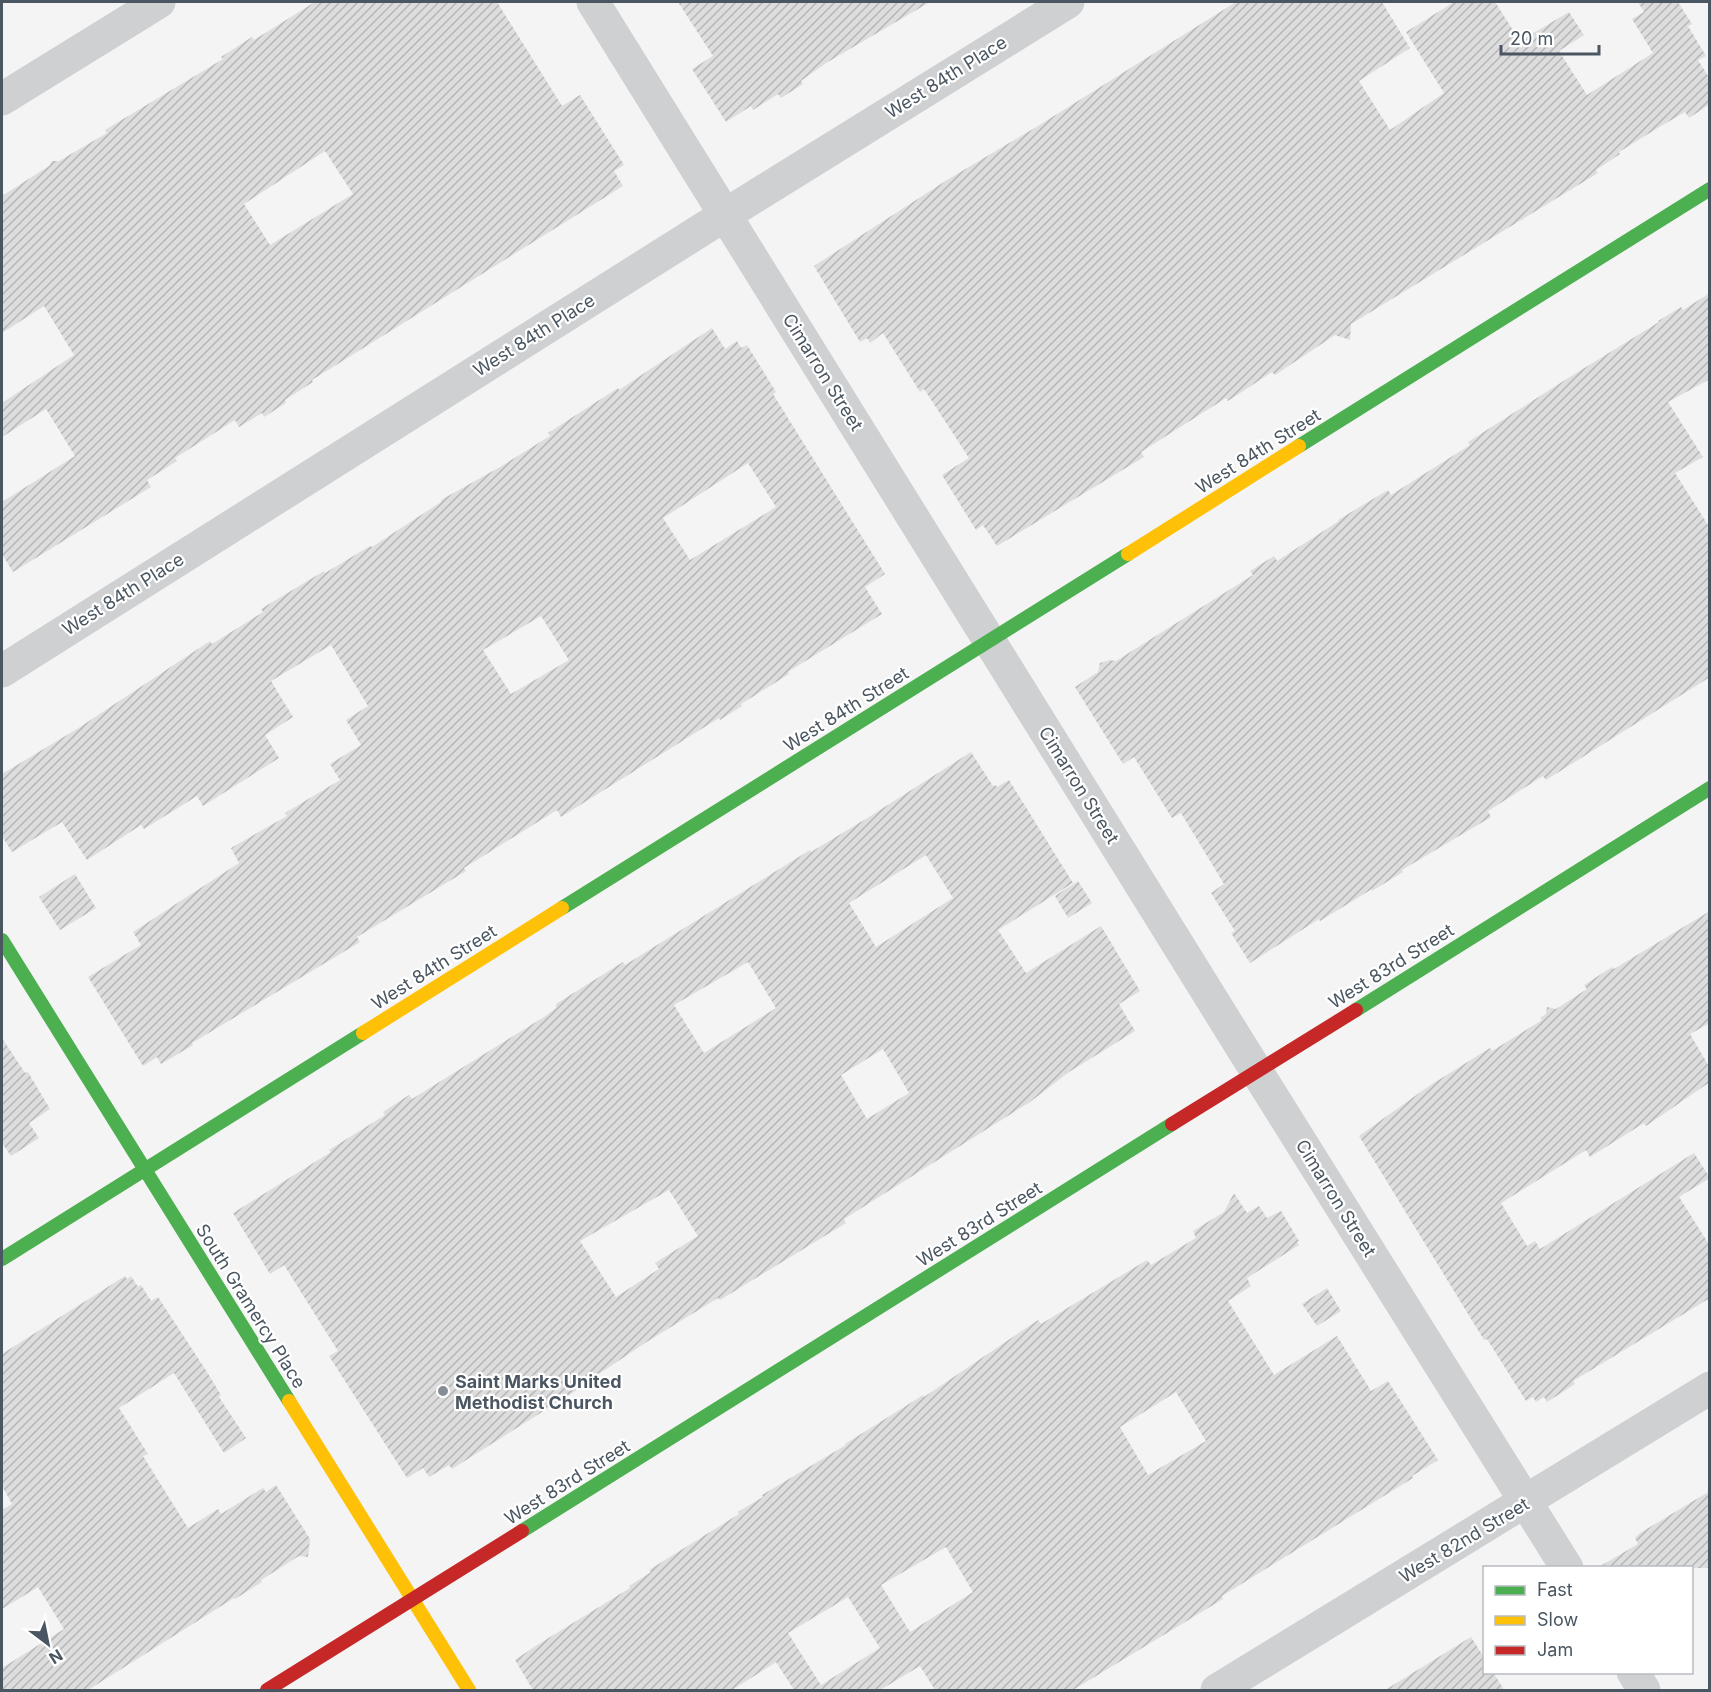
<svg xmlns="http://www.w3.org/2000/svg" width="1711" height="1692" viewBox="0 0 1711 1692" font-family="Inter,sans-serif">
	<defs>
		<pattern id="building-hatch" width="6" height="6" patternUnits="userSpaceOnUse" patternTransform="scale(1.5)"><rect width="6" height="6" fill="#ddddde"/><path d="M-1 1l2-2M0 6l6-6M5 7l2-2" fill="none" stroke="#b5b6b7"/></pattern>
	</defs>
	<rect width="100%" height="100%" fill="#f4f4f4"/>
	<path fill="url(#building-hatch)" fill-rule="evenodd" d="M315,2h182l65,104 18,-11 44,70 -10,6 9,15 -311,194 1,2 -28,18 1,3 -22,14 -2,-4 -23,14 -4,-7 -60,38 2,3 -30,19 4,7 -138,85 -11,-18v-52l73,-46 -29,-47 -44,28v-34l72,-48 -30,-49 -42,27v-137l47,-30 3,-5h7l48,-28 -2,-3 118,-71 -2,-2 31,-20 2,3zM325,151l28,43 -83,51 -26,-41z
		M678,2h252l-104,61 -25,18 2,3 -22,14 -3,-4 -25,16 -2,-4 -25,16 -34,-53 21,-13z
		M1236,2h146l28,46 -51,33 31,49 54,-37 -38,-61 48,-30h41l25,39 49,-29 15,23 -25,16 28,44 66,-42 -21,-34 12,-7 -6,-10h40l14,22 -4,2 18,30 -8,4 12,19v25l-21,14 -4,-6 -29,17 -37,23 1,2 -24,16 2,3 -247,151 -1,16 -15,-5 -60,40 -3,-3 -44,29 -2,-3 -85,54 3,5 -147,89 -14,-21 -7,5 -34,-55 27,-17 -45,-69 -4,3 -37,-59 -13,10 -3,-5 -7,4 -46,-76 133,-86 91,-54z
		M1710,293v86l-42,23 35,55 -28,16 35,55v149l-164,103 -3,-4 -55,35 3,6 -89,53 1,2 -31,19v-2l-52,32 -1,-2 -69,44 -19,-30 4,-2 -24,-38 13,-9 -43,-71 -9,5 -38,-61 -11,7 -48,-77 23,-15 2,-9 10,-3 6,1 137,-86 -3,-4 24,-15 3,5 62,-40 -1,-1 50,-30 3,5 79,-50 -2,-3 97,-62 94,-58 -1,-1 23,-14 2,3z
		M712,328l13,21 12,-8 4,7 6,-3 29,47 -3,2 112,180 -20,13 17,27 -88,54 -6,4 1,2 -48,30 1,2 -22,14 -1,-2 -158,99 -4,-7 -93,58 2,3 -109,66 3,5 -168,101 1,2 -32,19 -4,-7 -14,9 -55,-89 53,-32 -8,-13 106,-69 -8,-15 56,-32 -2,-3 55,-33 -10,-16 31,-19 -15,-25 22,-14 -37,-61 -60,36 22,36 -28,18 14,23 -76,48 -6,-10 -53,33 -3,-4 -54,35 -25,-38 -50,30 -10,-16v-62l75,-45 133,-88 2,3 51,-32 -2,-3 63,-38 1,2 45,-27 2,1 69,-45v-2l59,-33 50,-31 -2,-3 70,-45 1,2zM748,463l28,44 -86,53 -27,-42zM541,616l28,44 -58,34 -28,-44z
		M971,752l22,34 2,-1 2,2 12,-7 64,103 -75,47 28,43 75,-47 39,65 -21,13 16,27 -66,41 -39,30 -186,117 2,4 -126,77 -2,-2 -73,45 -58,39 1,1 -136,86 -3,-4 -20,12 -6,-9 -16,10 -78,-122 9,-5 -54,-86 -14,9 -37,-61 98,-61 -2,-2 56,-35 -2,-3 26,-17 3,4 132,-82 12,-9v-4l67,-42 2,3 185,-115 1,2 58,-35zM926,855l27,43 -77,49 -27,-44zM748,962l28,46 -72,45 -30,-48zM883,1049l26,44 -42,26 -26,-44zM669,1190l29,46 -43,27 4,6 -43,28 -36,-56z
		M75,874l21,34 -36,22 -21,-33z
		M1078,881l14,22 -24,15 -13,-22z
		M1710,911v112l-20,11 20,34v14l-64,44 -2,-3 -54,34 -4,-7 -85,53 26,43 8,-5 5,8 154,-96 16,25 -31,19 31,49v52l-137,83 2,3 -28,18 -3,-5 -8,5 -3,-5 -7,4 -39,-62 -3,1 -125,-204 70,-50 61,-38 2,3 50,-31 -2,-2 6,-4 1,-7 9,2 31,-20 -3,-4 28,-18 2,2z
		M2,1038l23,35 3,-1 22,37 -21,14 10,15 -28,18 -9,-13z
		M1234,1193l13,20 12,-7 8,12 14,-7 18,30 -2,1 2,3 -52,33 4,8 -23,15 46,74 63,-39 34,55 17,-10 50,79 -26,16 1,2 -191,118 1,3 -150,91h-138l-15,-24 -40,24h-86l-18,-28 -44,28h-199l-18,-30 19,-13 96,-59 -1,-2 22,-14 -2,-2 90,-56 -1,-2 25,-15 -1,-2 84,-50 -1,-1 64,-40 14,-9 1,2 114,-77 3,4 106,-64 4,5 45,-27 -3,-7 31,-19zM1176,1392l30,49 -58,34 -28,-48zM946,1547l27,45 -63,40 -29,-47zM848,1597l32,51 -59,37 -33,-52z
		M125,1276l2,3 4,-3 7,11 3,-2 10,16 7,-4 49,75 14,23 -2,2 27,41 -22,15 -50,-80 -55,35 29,46 -5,2 45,72 30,-19 3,5 42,-26 3,4 10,-7 34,54 -2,18 -9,-1 -38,24 1,2 -27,17 -1,-1 -146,92h-86v-22l62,-39 -26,-42 -36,22v-99l10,-6 -10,-18v-132z
		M1327,1288l14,23 -24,15 -15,-22z
		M1710,1491v77h-113l41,-24 -3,-6 5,-5z
		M1471,1637l14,22v13h8l11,18h-119z"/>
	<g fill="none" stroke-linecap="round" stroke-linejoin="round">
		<path stroke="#ced0d2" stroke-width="33" d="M593,2l664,1070 310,496
			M2,99l157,-97
			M2,671l723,-456 343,-213
			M1633,1672l11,18
			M1217,1690l493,-302"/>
		<path stroke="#4caf50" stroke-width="14" d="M1299,446l411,-257
			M562,908l566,-354
			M2,940l287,461
			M1356,1010l354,-222
			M2,1259l361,-226
			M522,1531l650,-407"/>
		<path stroke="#ffc107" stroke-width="14" d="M1128,554l171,-108
			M363,1033l199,-125
			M289,1401l180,289"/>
		<path stroke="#c62828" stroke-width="14" d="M1172,1124l184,-114
			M267,1690l255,-159"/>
	</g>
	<circle fill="#868d94" stroke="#fff" stroke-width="2" cx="443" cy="1391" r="6"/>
	<g text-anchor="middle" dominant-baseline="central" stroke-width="4.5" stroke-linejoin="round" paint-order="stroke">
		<g font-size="18" fill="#4a5661" stroke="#fff">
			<text transform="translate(946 77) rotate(-32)">West 84th Place</text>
			<text transform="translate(534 335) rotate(-32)">West 84th Place</text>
			<text transform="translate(823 372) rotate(58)">Cimarron Street</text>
			<text transform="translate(1258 451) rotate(-32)">West 84th Street</text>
			<text transform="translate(123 594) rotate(-32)">West 84th Place</text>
			<text transform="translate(846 709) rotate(-32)">West 84th Street</text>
			<text transform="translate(1079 785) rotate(58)">Cimarron Street</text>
			<text transform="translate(1391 966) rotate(-32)">West 83rd Street</text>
			<text transform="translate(434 967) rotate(-32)">West 84th Street</text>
			<text transform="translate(1336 1198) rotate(58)">Cimarron Street</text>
			<text transform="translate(979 1224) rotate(-32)">West 83rd Street</text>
			<text transform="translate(251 1306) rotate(58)">South Gramercy Place</text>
			<text transform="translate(567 1482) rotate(-32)">West 83rd Street</text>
			<text transform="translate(1464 1540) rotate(-31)">West 82nd Street</text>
		</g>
		<g font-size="18" font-weight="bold" fill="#4a5661" stroke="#fff" text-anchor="start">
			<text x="455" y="1381">Saint Marks United<tspan x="455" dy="21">Methodist Church</tspan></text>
		</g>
	</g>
	<rect width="1711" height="1692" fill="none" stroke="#4a5661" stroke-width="6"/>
	<rect x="1483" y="1566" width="210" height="108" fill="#ffffff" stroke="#b7bbc0" stroke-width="1.5"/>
	<rect x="1495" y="1586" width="30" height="9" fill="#4caf50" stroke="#b7bbc0" stroke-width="1.5"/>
	<text x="1537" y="1596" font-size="18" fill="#4a5661">Fast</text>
	<rect x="1495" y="1616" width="30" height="9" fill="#ffc107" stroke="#b7bbc0" stroke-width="1.5"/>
	<text x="1537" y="1626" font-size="18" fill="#4a5661">Slow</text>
	<rect x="1495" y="1646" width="30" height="9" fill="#c62828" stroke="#b7bbc0" stroke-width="1.5"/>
	<text x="1537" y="1656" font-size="18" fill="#4a5661">Jam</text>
	<g transform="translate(48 1644) rotate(148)" stroke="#ffffff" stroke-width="4.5" paint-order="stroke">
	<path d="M0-4.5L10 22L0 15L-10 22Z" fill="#4a5661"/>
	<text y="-9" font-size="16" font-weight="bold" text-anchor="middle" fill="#4a5661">N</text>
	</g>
	<path d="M1501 45v9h98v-9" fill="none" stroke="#4a5661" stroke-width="3"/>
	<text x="1510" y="45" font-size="18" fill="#4a5661" stroke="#ffffff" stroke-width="4.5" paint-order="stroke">20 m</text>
</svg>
